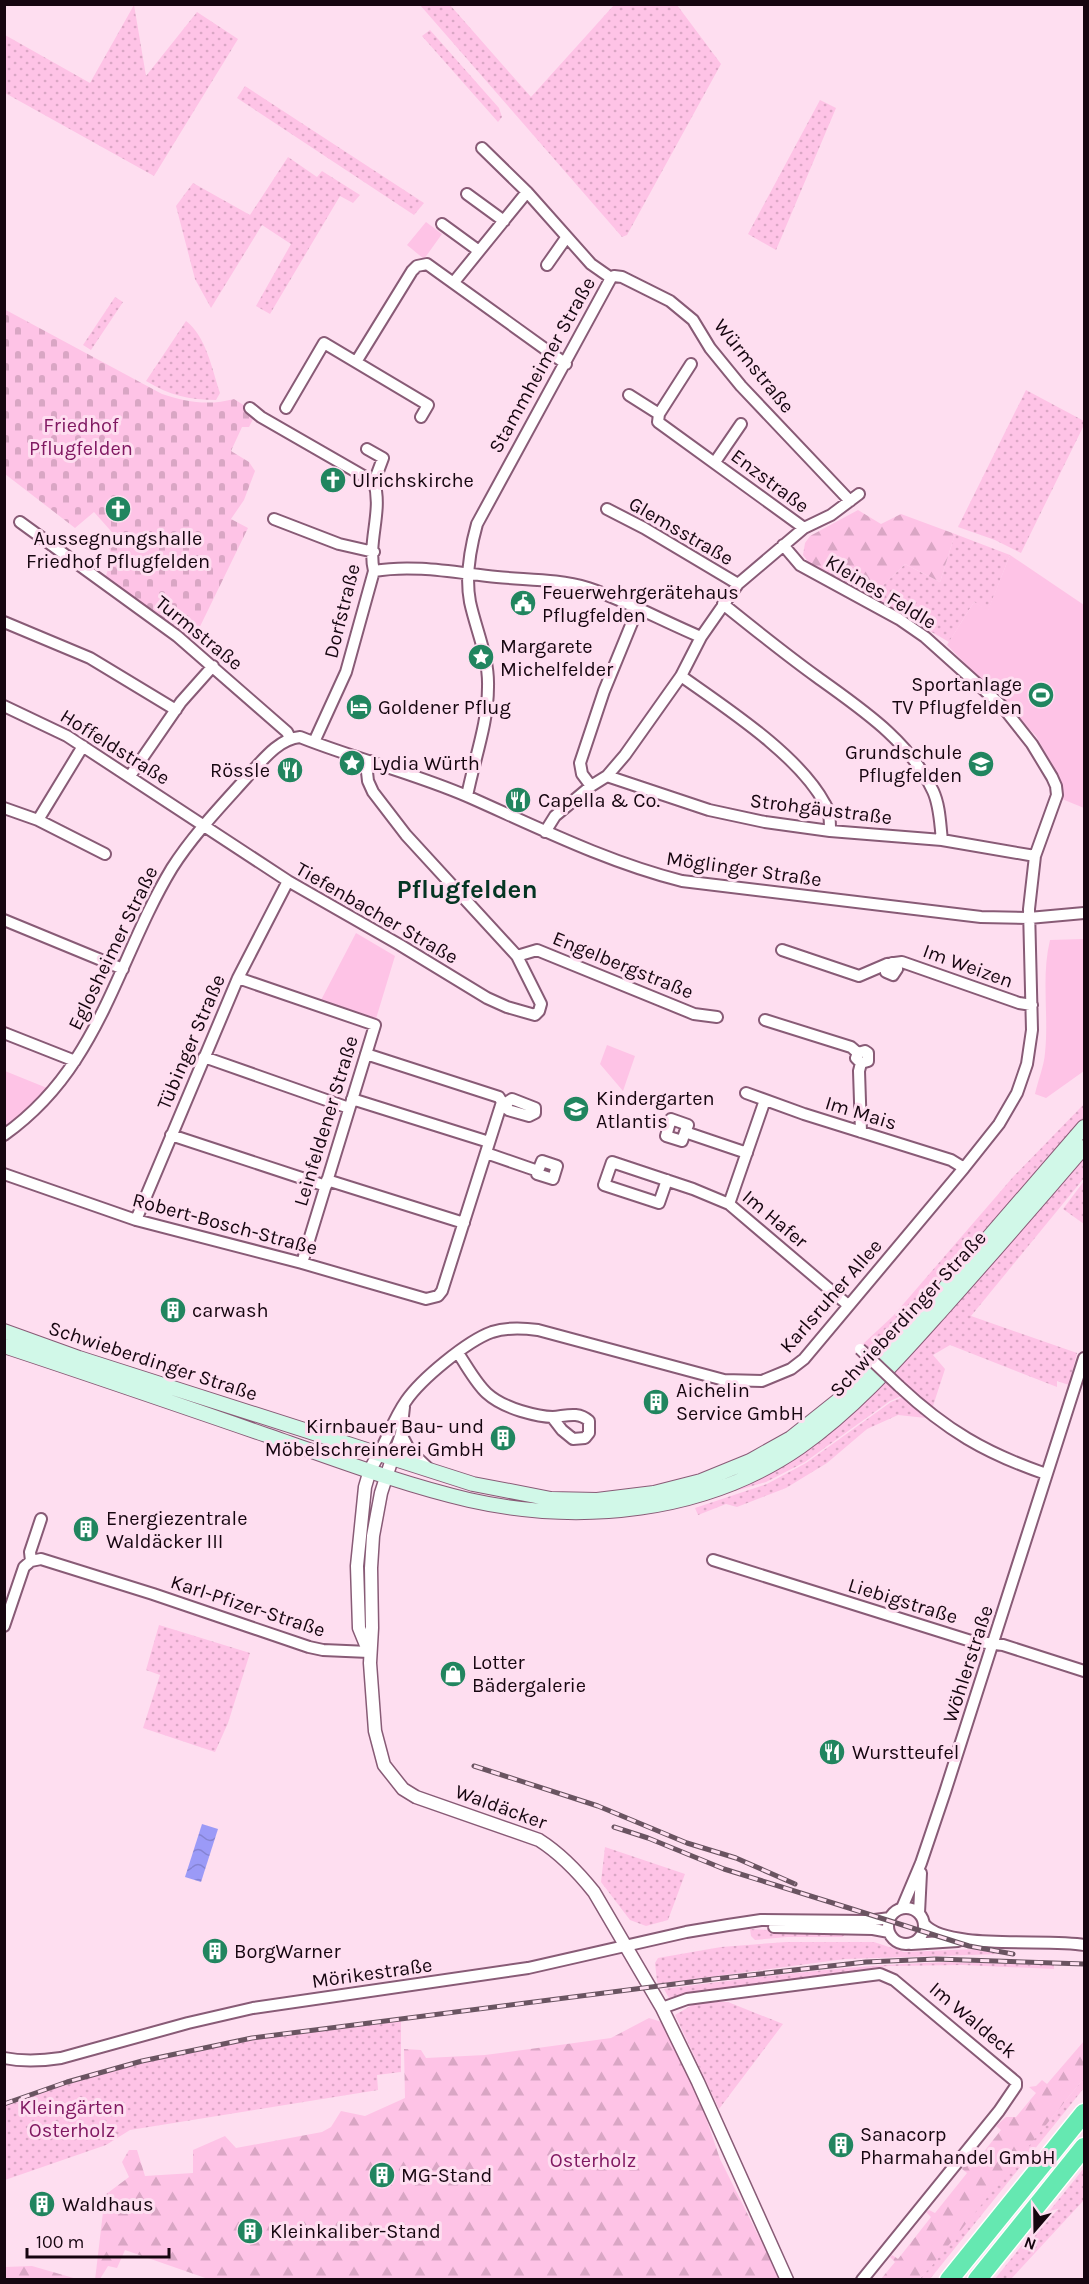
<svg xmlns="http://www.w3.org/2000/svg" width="1089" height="2284" viewBox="0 0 1089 2284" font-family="Karla,sans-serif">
	<defs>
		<pattern id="grass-dots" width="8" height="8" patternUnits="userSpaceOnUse" patternTransform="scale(1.5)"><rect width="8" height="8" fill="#fec3e6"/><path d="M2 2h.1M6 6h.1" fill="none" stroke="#d9a6c4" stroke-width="1.8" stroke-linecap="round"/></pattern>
		<pattern id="forest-firs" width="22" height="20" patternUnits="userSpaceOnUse" patternTransform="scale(1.5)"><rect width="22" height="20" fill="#fec3e6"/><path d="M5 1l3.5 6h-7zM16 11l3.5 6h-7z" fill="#d9a6c4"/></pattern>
		<pattern id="cemetery-stones" width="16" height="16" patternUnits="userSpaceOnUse" patternTransform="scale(1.5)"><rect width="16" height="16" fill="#fec3e6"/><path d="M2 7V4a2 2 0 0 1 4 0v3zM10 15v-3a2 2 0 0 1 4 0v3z" fill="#d9a6c4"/></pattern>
		<pattern id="water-waves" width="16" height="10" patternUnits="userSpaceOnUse" patternTransform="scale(1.5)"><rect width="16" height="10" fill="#9b9af7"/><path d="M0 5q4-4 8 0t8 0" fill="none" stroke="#8583d3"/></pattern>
	</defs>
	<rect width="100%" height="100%" fill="#fedef0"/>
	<path fill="url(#grass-dots)" d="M134,5l12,71 51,-64 41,27 -84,137 -149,-83v-58l85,48z
		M420,5h30l81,92 83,-92h63l44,59 -94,171 -5,2z
		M430,30l69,78 3,9 -4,5 -76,-86z
		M245,86l179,117 -10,12 -177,-117z
		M820,100l16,8 -60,142 -28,-16z
		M288,157l29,20 5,-6 38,24 -7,8 -13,-7 -70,118 -14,-8 35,-62 -29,-19 -51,83 -16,-29 -19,-73 17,-23 57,32z
		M115,297l8,5 -32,48 -8,-5z
		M186,321c20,15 26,48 34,72l-4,7c-27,0 -47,-5 -70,-19z
		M1026,390l58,31v4l-63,128 -26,-13 -37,-13z
		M955,534l55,21 -22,56 -14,-9 -25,40 -78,-45 34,-33 35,18z
		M1084,1104v13l-209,238 -12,-11 30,-28 120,-139z
		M1084,1155v23l-113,138 106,37 -8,32 -12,-4v6l-107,-42 -17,10 12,14 -13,40 -31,-26 2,-2 -9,-9z
		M1084,1181v43l-21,-15z
		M885,1381l19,14 -14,6 -85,61 -39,20 -31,9 3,-5z
		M905,1396l21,22 -28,-3 -31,14 -40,34 -41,25 -49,19 -11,-3 -28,11 -3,-7 72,-24 39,-21 85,-61z
		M159,1625l91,28 -22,70 -13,29 -72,-24 17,-53 -14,-5z
		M605,1847l80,27 -17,46 -22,6 -16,-6 -29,-38z
		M750,1929l96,5 -4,3h-55l-32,3 -4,-4z
		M786,1942h88l30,10 71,-3 26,5 -156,5 -187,25 -1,-3 -2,-18 3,-5 63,-11z
		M945,1962l109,3v4l-91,-4 -75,1 -219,32 -5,-9c93,-12 186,-24 281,-27z
		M699,2001l29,1 55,22 -64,85 -44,-94z
		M401,2019v53l-24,3 1,15 -248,40 -24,15 -101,35v-76c63,-22 127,-43 193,-56 67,-14 135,-21 203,-29z
		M1084,2078v10l-154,191 -11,1z
		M1084,2168v32l-73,79 -17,1z"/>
	<path fill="url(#forest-firs)" d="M858,510l23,14 20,-10 54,20 -15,48 -35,-18 -34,33 -61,-33 -7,-9 2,-12 5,-7z
		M649,2018l16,5 39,89 16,47 60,120 -569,1 -86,-30 -8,18 -9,-2 -8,13 -5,1 10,-85 24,-18 -7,-15 7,-12h8l8,26 48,-3v-23l32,-14 11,12 86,-16 9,-5 10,-16 24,5 40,-18 -1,-49 17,1 5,8 59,-3 126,-17z
		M1084,2041v37l-153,189 -12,12h-38l14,-17 -5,-5 2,-2 6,4 33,-42 -5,-5 3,-2 6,3 32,-40 -5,-4 4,-5 5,4 30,-38 -5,-4 10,-9h10l20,-24 -7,-6 7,-1 6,-6 5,4z
		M32,2266l45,13h-72v-12z"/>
	<path fill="url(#cemetery-stones)" d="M4,309l158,85c24,8 47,12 72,5l22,14 -7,14h-7l-11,24 18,11 6,9 -11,29 -13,19 17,9 -58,119 -86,-64 8,-28 -3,-7 9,-9 -24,-27 -19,16 -70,-54z"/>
	<path fill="#fec3e6" d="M426,222l16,12 -18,25 -17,-14z
		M1010,555l74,50v203l-22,-9 -9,-33 -17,-30 -89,-91 27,-43 14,8z
		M356,933l39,23 -20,66 -55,-20z
		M1084,939v132l-38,27 -11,-4c3,-14 9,-28 10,-41 4,-38 -4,-76 5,-113z
		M607,1045l28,11 -12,35 -23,-27z
		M5,1071l42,17 -26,29 -16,10z"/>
	<path fill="url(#water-waves)" d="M202,1824l16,5 -17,53 -16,-5z"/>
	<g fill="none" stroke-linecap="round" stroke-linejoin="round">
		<defs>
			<path id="minor" d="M482,148l45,44 64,72 20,14
				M467,194l37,27
				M442,224l37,27
				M547,265l19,-27
				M454,282l73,-90
				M356,362l56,-91 5,-5 10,-2 139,100
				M629,395l30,19 -1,8 146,106
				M250,408l11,9 113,65c9,29 -7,60 0,89l-28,101 -32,70
				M286,408l38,-65 104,62 -7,12
				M659,414l32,-50
				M367,449l16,9 -9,24
				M715,462l26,-38
				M607,509l37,19 94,56
				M274,519l65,25 35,8
				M20,522l157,114 110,96 3,6
				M374,571c41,-7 83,2 123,6 31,3 61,2 91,11 39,13 75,33 113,49
				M723,604c31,25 62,50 94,73 44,32 92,63 116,114 7,15 7,33 9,49
				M4,622l86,36 86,52
				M681,676c45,32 118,79 144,128 5,8 5,17 5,27
				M4,706l63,30 221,145 112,64 87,53 20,9 28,8 4,-4 2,-7 -24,-48 -111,-121 -33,-43 -5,-11 -1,-9 4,-11
				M130,776l51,-74 32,-36
				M607,776l102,34 56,12 65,9 112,9 93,16
				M591,786l-9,-12 -2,-11 24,-72 34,-83
				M467,796c7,-36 21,-72 21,-109 1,-30 -12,-57 -18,-85 -5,-26 0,-53 7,-78l134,-246 3,-2 8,1 48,24 23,19 17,28 31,38 109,115
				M4,808l34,12 45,-74
				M38,820l67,34
				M545,832l10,-16 36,-30 16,-10 18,-21 56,-79 20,-39 37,-53 66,-56 27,-13 28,-21
				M4,920l119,49
				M782,950l77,26 28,-12 15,-2 117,41 13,2
				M517,956l20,-6 157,64 23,3
				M887,964l-1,8 7,3 4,-6 -5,-6
				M238,978l137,47 -73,238
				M765,1020l86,27 7,6 -2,5 5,5 -2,8 2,61
				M4,1033l71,28
				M858,1053l7,-2 3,2v8l-7,2
				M366,1054l133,43 3,5 3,1
				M204,1057l145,51
				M746,1093l58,21 147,46 13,8
				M352,1099l137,43
				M512,1099l23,9v5l-6,3 -21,-6 -2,-7z
				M685,1132l-3,9 -16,-5 5,-17 17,6 -3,7 62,21
				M4,1135c28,-20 54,-48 72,-76 39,-60 59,-130 96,-191 21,-33 49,-62 75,-91 15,-16 31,-38 53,-40 55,22 114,36 169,60 70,31 138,65 213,84l299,36 48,1 55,-5
				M171,1135l155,51
				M486,1153l52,18 -1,3 16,5 4,-13 -15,-5 -4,10
				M4,1174l132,46 166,43 124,36 12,-3 4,-5 60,-189
				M327,1180l137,43
				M667,1180l-8,23 -55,-18 8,-23 81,27 36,15 119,101
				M729,1204l36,-104
				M136,1220l102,-242 50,-97
				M458,1353c21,32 25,46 63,58 10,3 22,6 32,6 13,-1 25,-6 36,4v12l-4,5 -12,1 -11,-9 -10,-13
				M899,1386c47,44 86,67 147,88
				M401,1434l9,17 18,17
				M378,1455c10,-18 16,-37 28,-54 15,-22 61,-60 86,-69 15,-5 31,-4 46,-2l186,50 38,1 29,-12 13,-10 160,-191 35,-44 18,-31 10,-29 5,-34 -3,-121 6,-53 22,-61 -1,-9 -4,-9 -20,-33 -30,-38 -77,-69 -26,-18 -99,-54 -17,-20
				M392,1459l9,-25 3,-27
				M713,1560l258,81 32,4 81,26
				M31,1561l-1,-9 11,-33
				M4,1626l20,-59 7,-6 10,-2 112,35 156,53 14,3 46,2
				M888 1926a18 18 0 1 1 36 0a18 18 0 1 1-36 0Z
				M902,1908l19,-45 24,-71 139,-434
				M919,1913l2,-40
				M924,1924c22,27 125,14 160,21
				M774,1927l99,2 16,3
				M911,1944l47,-3
				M662,2008l25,-9 193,-25 14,6 122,102v4l-17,25 -137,169
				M4,2058c20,4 37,3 57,0l127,-35 65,-15 275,-40 158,-36 42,-7 33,-5 106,1 23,-3"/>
			<path id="tertiary" d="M392,1459l-11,34 -8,43 -2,32 1,60 -2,35 5,68 9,34 19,24 13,8 123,43c22,14 39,32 55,52l68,116 36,74 89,198
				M368,1650l-9,-22 -2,-62 8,-79 5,-17 8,-15"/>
			<path id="secondary" d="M4,1331l75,27 394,126 78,15 46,1 57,-7 47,-12 49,-20 41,-23 49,-39 52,-50 192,-222
				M4,1346c88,29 175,59 262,89 67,23 134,49 203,65 111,25 236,13 331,-53 54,-38 97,-87 140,-135 49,-55 97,-110 144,-165"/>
			<path id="motorway" d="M949,2280l135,-167
				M977,2280l107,-133"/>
		</defs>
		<use href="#minor" stroke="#885b76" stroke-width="14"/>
		<use href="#tertiary" stroke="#885b76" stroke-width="15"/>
		<use href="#secondary" stroke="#885b76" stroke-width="16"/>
		<use href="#motorway" stroke="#fff" stroke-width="21"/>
		<use href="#minor" stroke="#fff" stroke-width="10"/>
		<use href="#tertiary" stroke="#fff" stroke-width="12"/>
		<use href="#secondary" stroke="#d1f8e8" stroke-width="14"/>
		<use href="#motorway" stroke="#65e8b1" stroke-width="18"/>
		<defs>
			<path id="rail" d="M474,1766l124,40 89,37 49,15 59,26
				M614,1827l34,11 76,31 125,39 120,38 44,8
				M4,2104l63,-22 75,-21 110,-23 462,-59 152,-17 70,-3 148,5"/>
		</defs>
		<use href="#rail" stroke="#6a5461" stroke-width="5"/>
		<use href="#rail" stroke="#fedef0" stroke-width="3" stroke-dasharray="9" stroke-linecap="butt"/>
		<defs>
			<path id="minor-bridge" d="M860,1349l39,37"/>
		</defs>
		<use href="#minor-bridge" stroke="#885b76" stroke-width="14" stroke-linecap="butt"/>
		<use href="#minor-bridge" stroke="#fff" stroke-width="10"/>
	</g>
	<defs>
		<symbol id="church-disc" viewBox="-11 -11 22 22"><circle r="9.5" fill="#21855f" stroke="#fedef0"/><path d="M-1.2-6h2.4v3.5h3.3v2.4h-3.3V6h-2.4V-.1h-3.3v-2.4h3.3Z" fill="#fff"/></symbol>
		<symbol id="civic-disc" viewBox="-11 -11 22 22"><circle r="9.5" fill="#21855f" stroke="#fedef0"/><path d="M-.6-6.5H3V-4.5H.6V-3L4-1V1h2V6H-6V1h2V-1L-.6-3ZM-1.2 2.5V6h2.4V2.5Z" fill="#fff"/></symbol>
		<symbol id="sight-disc" viewBox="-11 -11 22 22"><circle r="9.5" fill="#21855f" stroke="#fedef0"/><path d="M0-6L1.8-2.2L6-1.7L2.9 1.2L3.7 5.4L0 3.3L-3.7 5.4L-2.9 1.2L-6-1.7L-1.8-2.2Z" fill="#fff"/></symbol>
		<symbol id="stadium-disc" viewBox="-11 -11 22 22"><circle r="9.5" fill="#21855f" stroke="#fedef0"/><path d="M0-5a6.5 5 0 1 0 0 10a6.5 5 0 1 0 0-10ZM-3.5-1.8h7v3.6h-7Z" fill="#fff"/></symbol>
		<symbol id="hotel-disc" viewBox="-11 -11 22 22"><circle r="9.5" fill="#21855f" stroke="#fedef0"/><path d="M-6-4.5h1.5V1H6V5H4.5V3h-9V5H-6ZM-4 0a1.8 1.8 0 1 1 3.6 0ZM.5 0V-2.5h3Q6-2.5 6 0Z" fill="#fff"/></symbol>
		<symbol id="school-disc" viewBox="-11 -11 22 22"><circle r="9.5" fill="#21855f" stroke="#fedef0"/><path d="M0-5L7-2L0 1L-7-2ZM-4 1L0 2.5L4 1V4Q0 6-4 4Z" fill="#fff"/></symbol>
		<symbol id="restaurant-disc" viewBox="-11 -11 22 22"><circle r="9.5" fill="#21855f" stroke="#fedef0"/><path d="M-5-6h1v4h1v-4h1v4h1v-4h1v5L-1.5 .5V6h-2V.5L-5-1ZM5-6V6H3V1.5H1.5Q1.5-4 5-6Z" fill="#fff"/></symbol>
		<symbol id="building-disc" viewBox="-11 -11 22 22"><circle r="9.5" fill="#21855f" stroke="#fedef0"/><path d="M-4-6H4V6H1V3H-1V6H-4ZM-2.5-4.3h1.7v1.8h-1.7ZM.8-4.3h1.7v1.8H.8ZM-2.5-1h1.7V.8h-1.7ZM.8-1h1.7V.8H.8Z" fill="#fff"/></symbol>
		<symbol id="shop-disc" viewBox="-11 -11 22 22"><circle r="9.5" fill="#21855f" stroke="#fedef0"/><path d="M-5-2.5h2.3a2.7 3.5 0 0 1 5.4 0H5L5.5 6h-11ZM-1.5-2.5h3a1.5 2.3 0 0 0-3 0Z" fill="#fff"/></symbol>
	</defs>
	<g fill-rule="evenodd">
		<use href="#church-disc" x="318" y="465" width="30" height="30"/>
		<use href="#church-disc" x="103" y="494" width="30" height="30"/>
		<use href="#civic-disc" x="508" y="588" width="30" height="30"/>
		<use href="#sight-disc" x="466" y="642" width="30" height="30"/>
		<use href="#stadium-disc" x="1026" y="680" width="30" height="30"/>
		<use href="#hotel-disc" x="344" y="692" width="30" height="30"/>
		<use href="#sight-disc" x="337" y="748" width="30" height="30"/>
		<use href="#school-disc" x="966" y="749" width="30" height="30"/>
		<use href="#restaurant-disc" x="275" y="755" width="30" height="30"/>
		<use href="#restaurant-disc" x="503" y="785" width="30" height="30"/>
		<use href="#school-disc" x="561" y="1094" width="30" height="30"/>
		<use href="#building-disc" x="158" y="1295" width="30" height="30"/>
		<use href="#building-disc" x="641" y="1387" width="30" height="30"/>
		<use href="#building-disc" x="488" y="1423" width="30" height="30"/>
		<use href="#building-disc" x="71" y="1514" width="30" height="30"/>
		<use href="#shop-disc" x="438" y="1659" width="30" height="30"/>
		<use href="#restaurant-disc" x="817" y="1737" width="30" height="30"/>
		<use href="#building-disc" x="200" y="1936" width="30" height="30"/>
		<use href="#building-disc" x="826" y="2130" width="30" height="30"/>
		<use href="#building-disc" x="367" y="2160" width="30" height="30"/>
		<use href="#building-disc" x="27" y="2189" width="30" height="30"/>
		<use href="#building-disc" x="235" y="2216" width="30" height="30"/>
	</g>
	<g text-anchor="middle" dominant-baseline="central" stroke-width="6" stroke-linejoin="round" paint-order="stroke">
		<g font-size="20" fill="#160610" stroke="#fedef0">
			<text transform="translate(542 365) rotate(-61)">Stammheimer Straße</text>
			<text transform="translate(754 366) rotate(51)">Würmstraße</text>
			<text transform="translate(770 481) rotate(37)">Enzstraße</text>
			<text transform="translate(681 531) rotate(30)">Glemsstraße</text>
			<text transform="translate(881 592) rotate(31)">Kleines Feldle</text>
			<text transform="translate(342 611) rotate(-76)">Dorfstraße</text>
			<text transform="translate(199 633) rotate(39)">Turmstraße</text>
			<text transform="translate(115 747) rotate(32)">Hoffeldstraße</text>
			<text transform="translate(821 809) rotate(7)">Strohgäustraße</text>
			<text transform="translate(744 869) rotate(8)">Möglinger Straße</text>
			<text transform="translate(377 913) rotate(30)">Tiefenbacher Straße</text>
			<text transform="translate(113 948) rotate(-64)">Eglosheimer Straße</text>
			<text transform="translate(623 965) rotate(22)">Engelbergstraße</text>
			<text transform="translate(968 966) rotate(20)">Im Weizen</text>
			<text transform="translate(191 1042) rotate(-67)">Tübinger Straße</text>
			<text transform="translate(861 1113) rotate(17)">Im Mais</text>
			<text transform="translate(326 1121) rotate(-73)">Leinfeldener Straße</text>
			<text transform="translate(775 1219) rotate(40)">Im Hafer</text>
			<text transform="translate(225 1224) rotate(15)">Robert-Bosch-Straße</text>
			<text transform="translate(831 1296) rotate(-49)">Karlsruher Allee</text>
			<text transform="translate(908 1314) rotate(-47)">Schwieberdinger Straße</text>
			<text transform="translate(153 1361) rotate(18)">Schwieberdinger Straße</text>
			<text transform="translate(903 1601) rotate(17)">Liebigstraße</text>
			<text transform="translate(248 1606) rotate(18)">Karl-Pfizer-Straße</text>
			<text transform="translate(968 1664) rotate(-72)">Wöhlerstraße</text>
			<text transform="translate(501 1807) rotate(20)">Waldäcker</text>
			<text transform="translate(372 1973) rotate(-8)">Mörikestraße</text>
			<text transform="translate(973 2020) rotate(40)">Im Waldeck</text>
		</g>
		<g font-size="20" fill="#801962" stroke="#fedef0">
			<text x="81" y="425">Friedhof<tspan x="81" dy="23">Pflugfelden</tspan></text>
			<text x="72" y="2107">Kleingärten<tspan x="72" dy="23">Osterholz</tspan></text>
			<text x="593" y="2160">Osterholz</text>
		</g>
		<g font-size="20" fill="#160610" stroke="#fedef0" text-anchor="start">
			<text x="352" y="480">Ulrichskirche</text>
			<text x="118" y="538" text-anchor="middle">Aussegnungshalle<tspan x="118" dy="23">Friedhof Pflugfelden</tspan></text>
			<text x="542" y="592">Feuerwehrgerätehaus<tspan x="542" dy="23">Pflugfelden</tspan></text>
			<text x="500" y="646">Margarete<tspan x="500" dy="23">Michelfelder</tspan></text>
			<text x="1022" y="684" text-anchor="end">Sportanlage<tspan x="1022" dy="23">TV Pflugfelden</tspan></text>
			<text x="378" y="707">Goldener Pflug</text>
			<text x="962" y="752" text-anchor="end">Grundschule<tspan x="962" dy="23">Pflugfelden</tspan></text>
			<text x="372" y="763">Lydia Würth</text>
			<text x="270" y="770" text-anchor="end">Rössle</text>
			<text x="538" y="800">Capella &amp; Co.</text>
			<text x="596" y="1098">Kindergarten<tspan x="596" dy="23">Atlantis</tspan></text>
			<text x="192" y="1310">carwash</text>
			<text x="676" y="1390">Aichelin<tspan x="676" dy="23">Service GmbH</tspan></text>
			<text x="484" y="1426" text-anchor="end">Kirnbauer Bau- und<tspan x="484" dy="23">Möbelschreinerei GmbH</tspan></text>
			<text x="106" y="1518">Energiezentrale<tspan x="106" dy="23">Waldäcker III</tspan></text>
			<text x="472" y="1662">Lotter<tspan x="472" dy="23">Bädergalerie</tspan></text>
			<text x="852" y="1752">Wurstteufel</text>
			<text x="234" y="1951">BorgWarner</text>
			<text x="860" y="2134">Sanacorp<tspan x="860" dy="23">Pharmahandel GmbH</tspan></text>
			<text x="401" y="2175">MG-Stand</text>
			<text x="62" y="2204">Waldhaus</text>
			<text x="270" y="2231">Kleinkaliber-Stand</text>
		</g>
		<g font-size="26" font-weight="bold" fill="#043523" stroke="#fedef0">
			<text x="467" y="889">Pflugfelden</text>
		</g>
	</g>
	<rect width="1089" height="2284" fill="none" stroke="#160610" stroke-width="12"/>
	<g transform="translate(1035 2230) rotate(200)" stroke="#fedef0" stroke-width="4.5" paint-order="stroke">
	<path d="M0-4.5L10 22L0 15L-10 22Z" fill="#160610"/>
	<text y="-9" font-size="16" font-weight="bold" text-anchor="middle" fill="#160610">N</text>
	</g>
	<path d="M27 2248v9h142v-9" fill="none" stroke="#160610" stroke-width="3"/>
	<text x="36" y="2248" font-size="18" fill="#160610" stroke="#fedef0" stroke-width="4.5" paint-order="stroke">100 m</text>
</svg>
